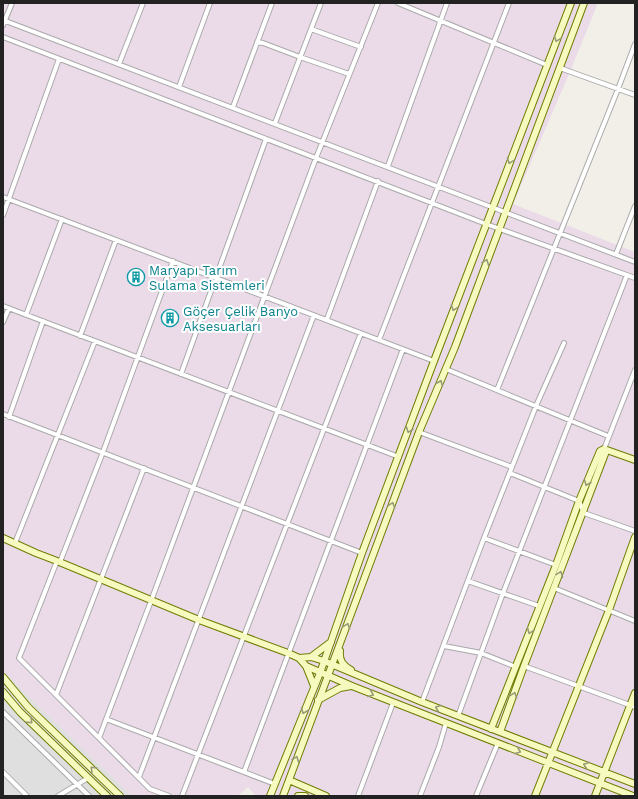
<svg xmlns="http://www.w3.org/2000/svg" width="638" height="799" viewBox="0 0 638 799" font-family="'Work Sans',sans-serif">
	<rect width="100%" height="100%" fill="#f2efe9"/>
	<path fill="#e0dfdf" d="M3,671l129,125h-129z"/>
	<path fill="#ebdbe8" d="M3,3h595l-29,71 -56,130 122,48v544h-379l-8,-9 -10,9h-106l-129,-125z"/>
	<g fill="none" stroke-linecap="round" stroke-linejoin="round">
		<defs>
			<path id="street" d="M398,3l149,62
				M3,20l632,242
				M3,25l9,-22
				M311,29l50,18
				M3,37l483,187 149,54
				M257,42l6,1 37,14 49,17
				M119,64l24,-61
				M560,68l75,27
				M179,87l31,-84
				M233,107l39,-104
				M275,123l46,-120
				M388,166l59,-163
				M3,197l431,164
				M3,215l56,-156
				M616,254l19,-48
				M3,306l396,151
				M26,315l36,-96
				M327,319l51,-138
				M3,322l6,-14
				M80,336l36,-96
				M379,340l130,-337
				M446,369l162,67
				M181,374l85,-235
				M497,390l121,-301 17,-45
				M3,414l359,139
				M9,417l34,-96
				M419,432l93,35
				M604,449l31,-79
				M510,473l69,28 5,12 51,18
				M484,538l72,27
				M15,543l80,-202
				M57,561l-38,97 131,131 19,7
				M60,562l43,-110 70,-191
				M468,581l71,25
				M554,588l81,33
				M444,646l37,7 35,14
				M524,666l111,41
				M56,695l88,-227
				M422,702l62,-164 52,-132 28,-63
				M3,712l86,84
				M458,716l45,-123 124,-318
				M106,719l169,65
				M99,738l52,-137 165,-443 62,-155
				M3,772l24,24
				M244,772l159,-423
				M139,777l175,-462
				M58,796l30,-18
				M182,796l179,-463
				M358,796l35,-93
				M420,796l19,-49 7,-24
				M476,796l22,-53"/>
			<path id="secondary" d="M604,449l31,11
				M3,538l33,15 21,8 142,59 89,33 11,5 7,8 46,20 281,110
				M340,651c-1,10 3,14 11,19
				M311,657l20,-15
				M299,658l12,-1 13,4 98,41 213,82
				M306,666l8,20
				M3,677l25,30 92,89
				M3,692l17,20 87,84
				M318,700l22,-12 11,-2
				M491,729l65,-164 23,-64 21,-50 4,-2
				M500,732l24,-66 81,-212 -1,-5
				M289,780l37,16
				M270,796l50,-123 42,-120 72,-192 137,-358
				M283,796l136,-364 36,-85 129,-344
				M298,796h7
				M535,796l74,-186 26,-73
				M595,796l40,-103"/>
		</defs>
		<use href="#street" stroke="#a9a9a9" stroke-width="6"/>
		<use href="#secondary" stroke="#707d05" stroke-width="8"/>
		<use href="#street" stroke="#fff" stroke-width="4"/>
		<use href="#secondary" stroke="#f7fabf" stroke-width="6"/>
	</g>
	<defs><path id="oneway-chevron" d="M-2-3.5L2.5 0L-2 3.5" fill="none" stroke-width="1.6" stroke-linecap="round" stroke-linejoin="round"/></defs>
	<g stroke="#979978">
		<use href="#oneway-chevron" transform="translate(557 39) rotate(111)"/>
		<use href="#oneway-chevron" transform="translate(510 161) rotate(111)"/>
		<use href="#oneway-chevron" transform="translate(486 262) rotate(-69)"/>
		<use href="#oneway-chevron" transform="translate(454 308) rotate(111)"/>
		<use href="#oneway-chevron" transform="translate(440 383) rotate(-67)"/>
		<use href="#oneway-chevron" transform="translate(409 430) rotate(110)"/>
		<use href="#oneway-chevron" transform="translate(587 483) rotate(113)"/>
		<use href="#oneway-chevron" transform="translate(392 505) rotate(-70)"/>
		<use href="#oneway-chevron" transform="translate(560 574) rotate(-69)"/>
		<use href="#oneway-chevron" transform="translate(347 626) rotate(-70)"/>
		<use href="#oneway-chevron" transform="translate(530 631) rotate(112)"/>
		<use href="#oneway-chevron" transform="translate(371 694) rotate(22)"/>
		<use href="#oneway-chevron" transform="translate(514 695) rotate(-70)"/>
		<use href="#oneway-chevron" transform="translate(438 708) rotate(-159)"/>
		<use href="#oneway-chevron" transform="translate(304 711) rotate(112)"/>
		<use href="#oneway-chevron" transform="translate(30 721) rotate(44)"/>
		<use href="#oneway-chevron" transform="translate(518 751) rotate(22)"/>
		<use href="#oneway-chevron" transform="translate(296 759) rotate(-70)"/>
		<use href="#oneway-chevron" transform="translate(586 765) rotate(-160)"/>
		<use href="#oneway-chevron" transform="translate(93 769) rotate(-135)"/>
	</g>
	<defs>
		<symbol id="building-ring" viewBox="-11 -11 22 22"><circle r="9.5" fill="#fff" stroke="#0f9aa8" stroke-width="1.5"/><path d="M-4-6H4V6H1V3H-1V6H-4ZM-2.5-4.3h1.7v1.8h-1.7ZM.8-4.3h1.7v1.8H.8ZM-2.5-1h1.7V.8h-1.7ZM.8-1h1.7V.8H.8Z" fill="#0f9aa8"/></symbol>
	</defs>
	<g fill-rule="evenodd">
		<use href="#building-ring" x="126" y="267" width="20" height="20"/>
		<use href="#building-ring" x="160" y="308" width="20" height="20"/>
	</g>
	<g text-anchor="middle" dominant-baseline="central" stroke-width="4" stroke-linejoin="round" paint-order="stroke">
		<g font-size="13" fill="#0d838f" stroke="#fff" text-anchor="start">
			<text x="149" y="270">Maryapı Tarım<tspan x="149" dy="15">Sulama Sistemleri</tspan></text>
			<text x="183" y="311">Göçer Çelik Banyo<tspan x="183" dy="15">Aksesuarları</tspan></text>
		</g>
	</g>
	<rect width="638" height="799" fill="none" stroke="#222222" stroke-width="8"/>
</svg>
